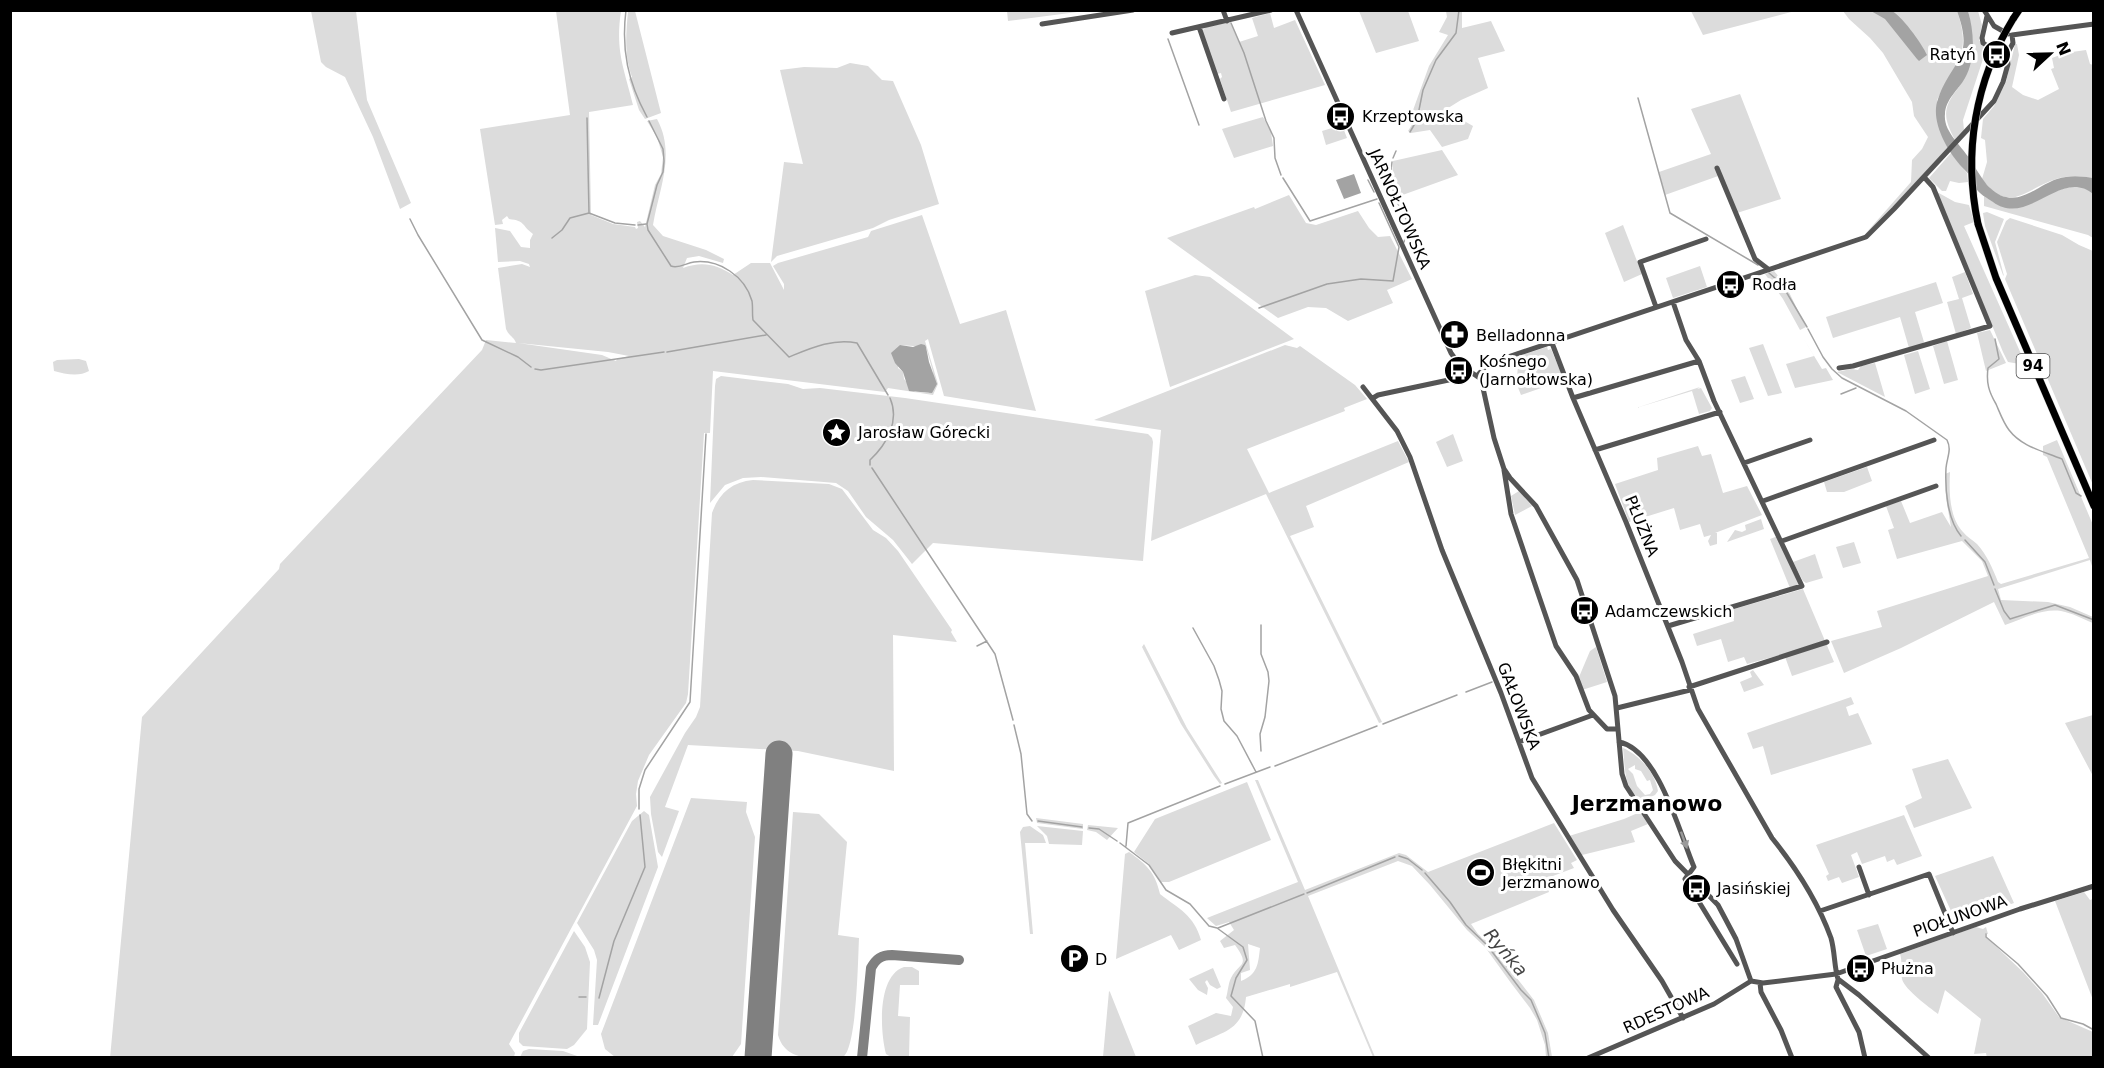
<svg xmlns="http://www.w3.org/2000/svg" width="2104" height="1068" viewBox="0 0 2104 1068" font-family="'DejaVu Sans',sans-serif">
	<rect width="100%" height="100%" fill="#fff"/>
	<path fill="#dcdcdc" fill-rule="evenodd" d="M311,11h45l11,89 44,103 -11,6 -27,-72 -28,-60 -19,-10 -5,-5z
		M556,11h65c-6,40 3,57 12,94l-44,7 2,103 22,9 22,3 1,2 2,-1 -1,-6 3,-1 5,6 10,-42 6,-11 2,-17 -6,-20 -10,-16 10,-2c19,35 2,70 -4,106l10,11 43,14 18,9 -1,4 -24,-7 -12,2 -4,10c19,-7 33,-4 50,7l18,-12h19l14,27v-6l-11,-18 5,-3 90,-26 3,-6 51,-16 38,109 46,-14 30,101 -92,-15 -16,-57 -3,2 13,43 -5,11 -45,-7 -3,4 -172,-21 -3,62h-6l-16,261 -2,9 -37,52 -11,26 -2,13 1,12 -128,238 6,9 -1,4 -404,1 32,-341 137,-148 1,-5 202,-214 4,-10 30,3c-2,-6 -7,-7 -10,-14l-8,-61 24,-4 8,3 -1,-3 -9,-3 -22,1 -3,-34 15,3 11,16 9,1v-8l3,-6c-12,-9 -7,-13 -24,-15l-2,-3 -5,4 1,4 -8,1 -15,-96 90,-14zM518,343l90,9 21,4 -12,3 -1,2 -14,-6zM900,345l26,2 7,25 -4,21 -14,-1 -11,-13 -1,-7 -5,-4z
		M628,11h7l26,102 -16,6 -6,-9 -10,-31 3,-2c-8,-22 -6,-43 -4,-66z
		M1007,11v-1l78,1 -77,10z
		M1359,11h49l11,30 -43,12z
		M1446,11h16v17l29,-7 14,30 -27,7 10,30 -27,12 -16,10 28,16 -5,13 -26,8 -12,-17 -19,3 -3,-2 5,-8 -5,1 21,-58 19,-31 -9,-3 8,-15z
		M1691,11h104l-92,24z
		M1843,11h114c15,43 -1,52 -20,89l11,47 -64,70 -18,16 45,-51 1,-22 10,-11 6,-12 -14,-21 -2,-14 -29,-49 -13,-15 -21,-19z
		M1968,11h10l4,14 -3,15 7,10 -23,70 1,10 -9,10c-12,-23 -13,-32 4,-53l11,-68z
		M1270,13l4,15 21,-8 30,65 -94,27 -11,-33 2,-2 -1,-4 -4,1 -15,-43 4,-4 24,-5 9,20 19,-6 -6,-18z
		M2015,44h2l2,11 -7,32 11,8 15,5 21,-11 -8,-20 3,-1 -2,-10 13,-5 21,-3 4,14 3,1v113c-12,-2 -25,-3 -37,1 -31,10 -47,36 -74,0l5,-17 -2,-22 -4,-2 2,-19 11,-13 12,-24z
		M850,63l18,3 14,14 11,1 28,64 18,59 -50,16 -16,8 -96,28 -6,6 13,-100 19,2 -23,-94 24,-3 33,1z
		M1740,94l41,105 -44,14 -16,-38 -56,20 -6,-23 52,-18 -20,-45z
		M1263,117l8,15 2,14 -39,12 -12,-29z
		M1342,125l5,13 -21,7 -4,-14z
		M1442,150l16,25 -61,22 -5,-19 1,-17z
		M1951,153l16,20 1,9 -9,1 -9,-2 -4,10h-4l-13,-13z
		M2078,186l9,3 6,5v44l-5,-3 -104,-29v-10c39,28 57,-8 94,-10z
		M1937,192l18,10 14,3 5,17 -10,4 62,139 -18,-3 -5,-10z
		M1289,195l17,28 10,2 42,-14 11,17 9,9 12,-1 22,43 -25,11 6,13 -45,18 -22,-13 -18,-1 -30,11 -111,-80 87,-31 1,2z
		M1987,212l17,7 -9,23 9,34 -1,-1 -18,-49 -2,-13z
		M2010,218l52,17 17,10 14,6v234l-88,-206 2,-5 -10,-32 9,-21z
		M1623,225l19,49 -18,8 -19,-49z
		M1700,266l7,21 -34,11 -7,-20z
		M1774,271l11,13 21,43 -6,3 -17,-31 -18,-25z
		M1965,272l8,22 -11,4 9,30 -15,6 -9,-32 12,-3 -7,-22z
		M1195,275l15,2 84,62 -124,48 -25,-96z
		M1936,282l7,21 -28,9 9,30 -3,3 -12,3 -9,-31 -67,21 -7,-21z
		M1990,330l16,33 -20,8 -9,-38z
		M1802,336l20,33 4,-1 7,12 -38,8 -9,-24 28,-8z
		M1947,341l11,39 -14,4 -11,-38z
		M1763,344l19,49 -14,3 -19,-48z
		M1285,345l12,3 3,-2 55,39 12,14 -23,9 1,3 -98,38 22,44 129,-52 11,21 -103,44 8,21 -24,9 92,186 -3,1 -113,-229 -115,47 10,-111 -67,-10z
		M1547,347l1,3 3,-1 13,31 -43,15 -4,-10 1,-29z
		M1918,351l12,38 -15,5 -11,-39z
		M79,359l7,2 3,10c-10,6 -24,3 -35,0l-1,-9 4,-2z
		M1875,363l10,34 -48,-25 14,-3 7,1 3,-4z
		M721,376l67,8 15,5 17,-1 85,10 243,36 4,4 1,4 -10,119 -210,-18 -21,21 -19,-24 -27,-23 -18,-26 -12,-8 -75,-6 -18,1 -18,7 -15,18 5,-117 1,-7z
		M1745,376l9,23 -14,4 -9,-23z
		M1700,387l-3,2 4,-1 11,20 -2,3 -11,3 -7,-23 -56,17z
		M1453,434l10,27 -16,6 -11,-25z
		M2057,440l36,85v44l-3,-9 -92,29 3,11 47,2 22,5 23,10v6c-10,-4 -21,-10 -32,-12 -18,-3 -39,8 -56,14l-11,-23 -93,46 -57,25 -13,-32 51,-14 -5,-16 111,-35 -6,-15 -20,-20 -65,18 -9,-29 6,-2 -8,-22 15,-5 9,22 32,-11 9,15 -5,-29 -1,-24 5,-2c-1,19 -1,45 13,60 4,5 10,8 14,12 10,11 16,25 21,38l3,2 88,-26 -42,-101 -4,-2v-9z
		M1698,446l4,10 9,-2 12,39 24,-7 15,29 -47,18h2v11l-7,2 -2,-5 3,-6 -7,2 -4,-13 -20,6 -6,-22 -45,14 -14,-38 43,-14 -1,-12z
		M1867,467l5,14 -28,11h-17l-3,-10z
		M753,480l76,4 13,5 31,41 13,8 12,13 54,79 -1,2 6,10 -64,-7 1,136 -96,-20 -110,-6 -23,62 14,4 -17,46 -4,-5 -7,-38 -1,-17 35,-64 11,-16 4,-10 12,-194c7,-20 20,-31 41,-33z
		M1519,491l13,15 -17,9 -4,-19z
		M1761,519l3,10 -37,13 8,-12 7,2 4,-2 -1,-5z
		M1778,536l22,49 -10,3 -20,-49z
		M1854,542l7,21 -18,5 -7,-21z
		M1815,554l8,24 -17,5 -3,-2 -10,-19z
		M1803,589l31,73 -42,14 -8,-22 -37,10 -3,-7 -16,5 -7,-23 -24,7 -4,-12 41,-13 -3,-11z
		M1144,644l43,84 35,55 -2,1 -6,-8 -33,-52 -39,-77z
		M1596,647l11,35 -25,8 -3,-13 11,-26z
		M1753,670l11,15 -20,7 -4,-10 12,-5 -2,-5z
		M1851,697l3,7 -8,3 3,9 9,-3 14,31 -101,31 -8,-29 -10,3 -6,-16z
		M2093,715h1l-1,61 -28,-53z
		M1623,748c16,7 32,24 35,43l-3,4 -11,5c-21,-7 -19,-35 -21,-52zM1635,765v4l6,2 6,10 3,-1 3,10 -3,4 -5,1 -8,-9 -4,-12 -5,-5z
		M1948,759l24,49 -58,20 -9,-22 17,-8 -10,-29z
		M1255,780h3l47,110 94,-37 7,2 22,17 126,-49 23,37 -6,3 3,5 -29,11 4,13 -78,32 7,10 13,11 43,55 14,33 4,24h-6l-1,-12 -8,-25 -7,-12 -19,-25 -26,-36 -18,-17 -37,-45 -18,-19 -14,-5 -90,35 67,161h-2l-36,-85 -47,15v-3l-44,13c-3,34 -22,34 -50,48l-8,-19 28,-13 15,3 2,-9 -7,-9c2,-6 2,-14 5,-20 8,-16 20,-11 4,-33l-11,3 -4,-7 14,-11 -5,-8 -13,4 -9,-8 91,-36zM1248,944l12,4c-2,16 -2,26 -19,33v-8l9,-3z
		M1247,782l24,58 -102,42h-8l-12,-18 -15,-12 21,-33z
		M691,798l56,4 -1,10 9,25 -14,207 -9,13h-117l-10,-8 -4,-15z
		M644,811l5,4 9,52 -60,158h-5l4,-65 -3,-10 -17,-27 55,-102z
		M793,812l26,2 28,28 -9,93 21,3c-1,20 -2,110 -16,119 -24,1 -57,7 -65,-22z
		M1640,812l8,12 -17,7 4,11 -53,13 -13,-19 55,-17z
		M1904,815l18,41 -25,9 -3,-6 -7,3 -2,-6 -23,8 -5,-12 -6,3 8,22 -17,6 -3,-6 -11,4 -2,-5 3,-2 -13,-29z
		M1036,818l47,6v5l-46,-6z
		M1088,825l30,3 -11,12 -11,-8 -9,-2z
		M1030,826l13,9 3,8h-21l8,91h-3l-10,-102 3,-5z
		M1037,826l46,5 -1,14 -33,-1 -2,-8z
		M1129,852c18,13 26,20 31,42 19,15 34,21 41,46l-22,10 -8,-15 -55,24 9,-105z
		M1993,856l21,47 -57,21 -22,-48z
		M2084,892l6,8 3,-1v101l-38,-99z
		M1878,924l9,25 -21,7 -9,-26z
		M1976,927l7,2 3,-2 2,7h-3v2l38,36 19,21 17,24 34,15v25l-106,1 -1,-5 -12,1 7,-35 -36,-29 -7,24c-9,-7 -33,-24 -36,-35 -2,-8 1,-16 -2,-25z
		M574,931l11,16 5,15 -3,67 -13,16 -7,4 -44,-3 -4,-4v-9z
		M904,967h8l7,4v14h-19l-2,31 12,1 -1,40h-18l-5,-3c-6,-23 -9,-78 18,-87z
		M1213,968l8,19 -4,2 -7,-4 -3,-5 -2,2 3,6 -1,7 -9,-5 -9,-11z
		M1109,991l1,1 26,65h-33z
		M529,1049l34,2 17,6h-60l3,-6z"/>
	<path fill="#a3a3a3" d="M1871,11c6,-1 14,-2 19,-1 10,3 33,35 37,45l-8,6 -2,-2 -32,-40z
		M1957,11h11c6,20 8,48 -3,67 -6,11 -20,22 -20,36 -2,17 16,31 24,44 6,9 11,18 18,27 5,5 12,11 19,12 17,5 35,-13 51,-18 12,-4 24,-3 36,-1v16c-32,-27 -65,34 -100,8 -6,-4 -14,-8 -18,-15 -1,-2 -1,-6 -3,-8 -2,-5 -8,-9 -12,-14 -14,-16 -30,-45 -22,-66 14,-40 37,-39 19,-88z
		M1354,174l7,19 -17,6 -8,-19z
		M921,344l4,1 1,2 3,15 8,22 -5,9 -23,-2 -6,-19 -8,-9 -4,-10 9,-8 13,2z"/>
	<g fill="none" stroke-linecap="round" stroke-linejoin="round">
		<path stroke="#a3a3a3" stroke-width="1.5" d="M626,10c-5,40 2,72 21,107
			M1231,23l13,30 22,68 8,17 1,20 6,17
			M1168,39l31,86
			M1638,98l32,115 88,52
			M587,118l2,95
			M649,121l14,28 1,12 -1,11 -6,13 -10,39 1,6 23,36c8,3 15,-3 23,-4 25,-3 51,14 58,39 1,6 0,13 1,19l36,37c22,-9 44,-19 68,-14l31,52
			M1410,132l7,-12 6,-30 13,-30 20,-27 3,-23
			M1393,158l3,-7
			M1392,162l-2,16 6,22 13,25 -5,17
			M1283,178l27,43 67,-22
			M1368,180l6,12
			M410,219l8,16 64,105 36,17 13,10
			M638,225l8,-1
			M552,238l10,-8 8,-12 19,-5 26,10 20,2
			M1769,273l12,10 26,44
			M1259,308l68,-24 34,-5 32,2 6,-34 -20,-44
			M1808,329l15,28 9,12 10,9 64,33 41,29c5,10 0,17 -1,28 -1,21 1,51 15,68
			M1995,339l4,20 -11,9c-2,15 1,24 8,36 4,9 7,18 13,26 13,17 34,21 53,29l14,34 5,3
			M667,352l99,-17
			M535,369l6,1 123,-18
			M1841,394l15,-6
			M870,465v-5c17,-16 30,-39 20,-62
			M872,468l123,186 18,66
			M1965,540l20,22 9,23
			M1995,589l9,22 6,8 45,-14 39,15
			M1261,625v29l7,18 1,9 -4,36 -5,17 1,17
			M1193,628l21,38 5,14 3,11 -1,18 3,12 13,15 19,36
			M977,646l10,-5
			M1466,692l26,-10
			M1383,724l74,-29
			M1014,725l7,29 6,60 5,7
			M1275,766l102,-40
			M1225,784l45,-17
			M639,809v-20l6,-19 45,-68 16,-268
			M1038,821l44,6
			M1089,828l10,1 18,12
			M1120,843l29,22 17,25 24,14 19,22 8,2 26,19 4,13 -11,18 -5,18 24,25 8,37
			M1126,846l2,-23 92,-37
			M1399,856l9,3 14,11
			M1425,873l25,29 16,23 21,20 34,45 10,10 14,33 4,25
			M1307,893l88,-36
			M1218,928l86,-34
			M1986,934v3l32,27 29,32 14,22 22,6 11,6
			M579,997h7
			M599,998l15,-57 31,-74 -5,-52"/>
		<path stroke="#808080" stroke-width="10" d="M759,1046l4,12
			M862,1058l9,-90c5,-9 10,-13 21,-13l67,5"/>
		<path stroke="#808080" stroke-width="27" d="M758,1058l21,-304"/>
		<defs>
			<path id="major" d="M2013,19l6,-9
				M1978,224l18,54 98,228"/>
		</defs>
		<use href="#major" stroke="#dbdbdb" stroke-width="8"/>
		<path stroke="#555" stroke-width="5" d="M1223,10l4,11
			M1296,10l155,343 8,11 22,15 13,59 10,31 6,9 26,28 41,74 38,116 7,78 4,12 49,75 43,44 18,34 15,42
			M1984,10l10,16 14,8
			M1987,16l-5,22 1,5 14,9 10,2
			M1042,24l91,-14
			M1199,27l25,72
			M1172,33l99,-23
			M2012,35l82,-11
			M1717,168l38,91 13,10
			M1656,307l-16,-45 66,-23
			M1552,343l21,55 53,124 56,140 16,47 74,129c25,31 46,64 59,100 4,14 3,28 7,41l21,16 70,63
			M1839,368l14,-2 137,-40 -57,-139 -9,-10
			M1477,376l9,-10 10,-5 370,-124 28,-28 100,-108 9,-19 5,-18 -1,-10 6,-11 -1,-8
			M1363,387l34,44 13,26 32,93 59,143 31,85 81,132 49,71 21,37
			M1373,398l5,-3 80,-17 5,-3 3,-5
			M1573,398l126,-37
			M1595,450l125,-38
			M1744,463l66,-23
			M1504,470l7,44 45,132 20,30 13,34 18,19h11
			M1763,501l171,-61
			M1782,541l154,-55
			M1668,626l134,-40 -88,-185 -15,-40 -13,-21 -13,-38
			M1689,687l138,-45
			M1617,708l73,-18
			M1519,742l74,-27
			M1619,742c40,8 61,93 75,125l-9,12 52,85
			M1859,867l10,28
			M1820,911l109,-37 24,59
			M1838,980l-2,7 23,45 6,26
			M1751,981l12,2 73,-9 184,-65 74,-23
			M1760,983l1,9 20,38 11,28
			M1588,1058l126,-54 37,-23"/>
		<use href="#major" stroke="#000" stroke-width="7"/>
		<defs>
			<path id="major-bridge" d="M1978,224c-15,-71 -3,-143 35,-205"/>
		</defs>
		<use href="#major-bridge" stroke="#dbdbdb" stroke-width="8" stroke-linecap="butt"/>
		<use href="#major-bridge" stroke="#000" stroke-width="7"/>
	</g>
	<defs><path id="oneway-solid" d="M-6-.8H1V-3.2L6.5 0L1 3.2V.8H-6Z" transform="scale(1.5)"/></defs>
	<use fill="#999" href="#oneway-solid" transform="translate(1684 840) rotate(70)"/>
	<defs>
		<symbol id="bus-disc" viewBox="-11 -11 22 22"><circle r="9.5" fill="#000" stroke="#fff"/><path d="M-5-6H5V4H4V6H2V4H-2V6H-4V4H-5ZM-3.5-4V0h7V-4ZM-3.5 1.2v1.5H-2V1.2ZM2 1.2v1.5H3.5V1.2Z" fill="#fff"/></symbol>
		<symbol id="pharmacy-disc" viewBox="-11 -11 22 22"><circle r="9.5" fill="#000" stroke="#fff"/><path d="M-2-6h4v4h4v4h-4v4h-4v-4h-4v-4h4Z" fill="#fff"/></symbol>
		<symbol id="sight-disc" viewBox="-11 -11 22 22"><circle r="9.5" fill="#000" stroke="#fff"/><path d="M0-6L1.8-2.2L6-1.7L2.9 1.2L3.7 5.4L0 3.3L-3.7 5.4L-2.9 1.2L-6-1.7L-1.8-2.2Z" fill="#fff"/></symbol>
		<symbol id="stadium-disc" viewBox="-11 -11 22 22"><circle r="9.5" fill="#000" stroke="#fff"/><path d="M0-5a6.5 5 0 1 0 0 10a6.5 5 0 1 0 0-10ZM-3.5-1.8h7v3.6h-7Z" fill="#fff"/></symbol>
		<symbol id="parking-disc" viewBox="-11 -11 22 22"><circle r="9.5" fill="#000" stroke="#fff"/><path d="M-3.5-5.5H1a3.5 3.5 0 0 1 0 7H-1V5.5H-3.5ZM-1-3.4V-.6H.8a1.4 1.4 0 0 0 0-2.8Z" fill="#fff"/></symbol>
	</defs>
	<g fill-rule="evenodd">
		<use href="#bus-disc" x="1980" y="38" width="33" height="33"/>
		<use href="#bus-disc" x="1324" y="100" width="33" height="33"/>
		<use href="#bus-disc" x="1714" y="268" width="33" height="33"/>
		<use href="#pharmacy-disc" x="1438" y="318" width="33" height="33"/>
		<use href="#bus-disc" x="1442" y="354" width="33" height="33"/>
		<use href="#sight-disc" x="820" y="416" width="33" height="33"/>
		<use href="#bus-disc" x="1568" y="594" width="33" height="33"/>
		<use href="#stadium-disc" x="1464" y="856" width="33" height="33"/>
		<use href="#bus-disc" x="1680" y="872" width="33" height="33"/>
		<use href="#parking-disc" x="1058" y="942" width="33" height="33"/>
		<use href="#bus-disc" x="1844" y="952" width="33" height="33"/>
	</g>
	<g text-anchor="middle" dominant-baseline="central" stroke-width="6" stroke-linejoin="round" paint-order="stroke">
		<rect fill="#fff" stroke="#4c4c4c" stroke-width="1.5" x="2016.5" y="354" width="33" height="24" rx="4.5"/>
		<g font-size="15" font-weight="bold" fill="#000">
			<text x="2033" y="366">94</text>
		</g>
		<g font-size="16" fill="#000" stroke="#fff" text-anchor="start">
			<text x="1976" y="54" text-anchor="end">Ratyń</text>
			<text x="1362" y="116">Krzeptowska</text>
			<text x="1752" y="284">Rodła</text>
			<text x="1476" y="335">Belladonna</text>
			<text x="1479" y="361">Kośnego<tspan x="1479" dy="18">(Jarnołtowska)</tspan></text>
			<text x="858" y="432">Jarosław Górecki</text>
			<text x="1605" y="611">Adamczewskich</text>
			<text x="1502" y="864">Błękitni<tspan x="1502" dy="18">Jerzmanowo</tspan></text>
			<text x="1717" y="888">Jasińskiej</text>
			<text x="1095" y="959">D</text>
			<text x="1881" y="968">Płużna</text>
		</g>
		<g font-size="16" fill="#000" stroke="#fff">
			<text transform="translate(1400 209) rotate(66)">JARNOŁTOWSKA</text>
			<text transform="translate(1642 526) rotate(68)">PŁUŻNA</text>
			<text transform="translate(1519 706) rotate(69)">GAŁOWSKA</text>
			<text transform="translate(1960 916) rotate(-19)">PIOŁUNOWA</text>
			<text transform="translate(1666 1010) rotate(-24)">RDESTOWA</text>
		</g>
		<g font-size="18" font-style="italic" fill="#444" stroke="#fff">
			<text transform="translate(1506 952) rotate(50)">Ryńka</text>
		</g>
		<g font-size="22" font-weight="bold" fill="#000" stroke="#fff">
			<text x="1647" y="803">Jerzmanowo</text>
		</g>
	</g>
	<rect width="2104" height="1068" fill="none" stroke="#000000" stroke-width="24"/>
	<g transform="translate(2050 54) rotate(68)" stroke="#ffffff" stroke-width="4.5" paint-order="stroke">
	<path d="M0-4.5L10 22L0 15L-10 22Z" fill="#000000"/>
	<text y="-9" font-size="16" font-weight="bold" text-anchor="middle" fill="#000000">N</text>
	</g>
</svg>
